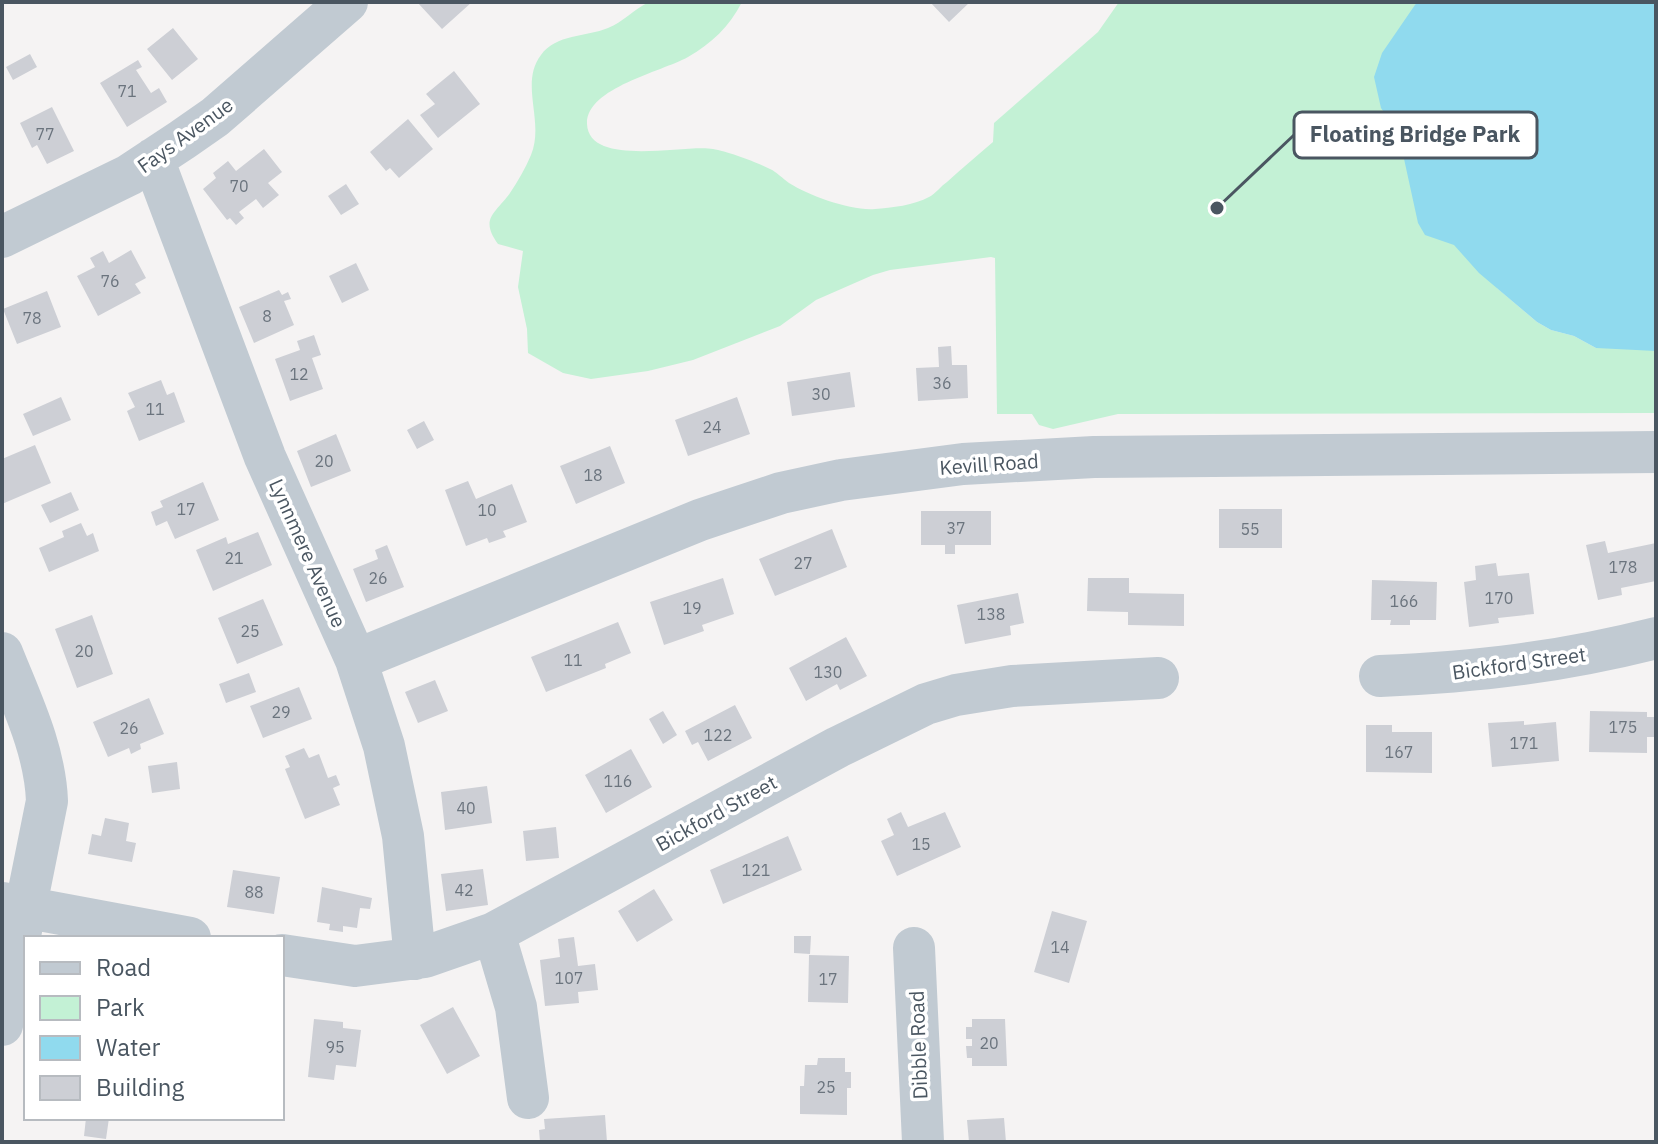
<svg xmlns="http://www.w3.org/2000/svg" width="1658" height="1144" viewBox="0 0 1658 1144" font-family="'IBM Plex Sans',sans-serif">
	<rect width="100%" height="100%" fill="#f5f3f3"/>
	<path fill="#c3f1d5" d="M649,2h93c-13,25 -30,41 -54,55 -27,15 -102,31 -101,67 2,44 98,20 126,25 14,2 43,13 57,20 7,3 13,10 19,14 21,13 62,28 86,26 16,-1 40,-4 54,-12 6,-3 12,-11 18,-15 15,-14 31,-27 46,-40l1,-19 104,-91 21,-30h298l-6,11 86,275 40,34 14,8 23,6 22,12 60,-16v81l-538,1 -65,15 -14,-4 -7,-11h-35l-2,-156 -4,-1 -101,13 -17,5 -57,25 -36,26 -87,34 -45,11 -57,8 -28,-6 -35,-20 -1,-24 -9,-42 5,-36 -25,-7c-19,-26 -2,-31 12,-51 8,-12 15,-24 21,-38 14,-34 -12,-71 10,-100 15,-21 45,-18 67,-27 15,-6 26,-19 41,-26z"/>
	<path fill="#90daee" d="M1417,2h239v349l-60,-3 -22,-12 -23,-6 -14,-8 -58,-49 -25,-28 -29,-10 -7,-12 -17,-78 -4,-14 -16,-23 -7,-31 8,-24z"/>
	<path fill="#cdcfd5" d="M417,2h55l-30,27z
		M930,2h40l-21,20z
		M173,28l25,31 -26,21 -25,-31z
		M30,54l7,13 -24,13 -7,-13z
		M138,60l4,7 -6,3 15,23 8,-5 8,14 -40,25 -27,-44z
		M454,71l26,33 -42,34 -18,-23 15,-11 -9,-10z
		M52,107l22,44 -27,13 -10,-19 -5,3 -12,-25z
		M408,119l25,30 -34,29 -9,-10 -4,3 -16,-19z
		M264,149l18,23 -14,11 11,12 -16,13 -7,-9 -17,13 5,6 -8,7 -6,-7 -3,2 -24,-31 13,-11 -3,-5 15,-12 8,10z
		M346,184l13,20 -18,11 -13,-19z
		M131,250l15,28 -11,6 6,9 -43,23 -21,-40 18,-9 -5,-9 13,-7 6,12z
		M356,263l13,27 -27,13 -13,-27z
		M279,290l3,5 6,-3 3,7 -7,2 10,24 -40,18 -15,-36z
		M47,291l14,36 -44,17 -14,-35z
		M314,335l7,20 -9,3 11,31 -33,12 -15,-42 25,-9 -3,-9z
		M951,346l1,19h15l1,33 -50,3 -2,-33 23,-1 -1,-20z
		M850,372l5,35 -63,9 -5,-34z
		M161,380l6,15 7,-3 11,30 -46,19 -12,-30 8,-4 -7,-14z
		M61,397l10,23 -38,16 -10,-22z
		M737,397l13,37 -62,22 -13,-36z
		M424,421l10,19 -17,9 -10,-19z
		M336,434l15,37 -40,16 -14,-36z
		M35,445l16,38 -49,21v-45z
		M610,446l15,37 -49,21 -16,-38z
		M468,481l8,18 36,-15 15,38 -24,9 3,6 -17,6 -2,-5 -21,8 -21,-56z
		M203,482l16,38 -44,19 -8,-18 -11,5 -5,-14 12,-5 -3,-6z
		M71,492l8,18 -29,13 -9,-18z
		M1219,509h63v39h-63z
		M921,511h70v34h-36v9h-10v-9h-24z
		M81,523l6,13 6,-3 6,18 -50,21 -10,-24 25,-11 -2,-6z
		M832,529l15,38 -72,29 -16,-37z
		M258,532l14,33 -59,26 -17,-41 30,-13 2,7z
		M1605,541l3,12 48,-10v38l-35,7 1,7 -24,5 -12,-55z
		M387,545l17,42 -38,15 -13,-33 25,-10 -3,-9z
		M1496,563l2,13 31,-3 5,41 -36,4 1,5 -30,4 -5,-45 12,-2 -1,-14z
		M723,578l11,36 -32,11 2,6 -40,14 -14,-43z
		M1088,578h41v15l55,1v32l-56,-1v-13l-41,-1z
		M1372,580l65,2 -1,38h-26v5h-20l1,-5h-20z
		M1018,593l6,30 -14,3 1,9 -46,9 -8,-39z
		M263,599l20,46 -46,19 -19,-46z
		M92,615l21,59 -36,14 -22,-59z
		M618,622l13,31 -26,11 1,4 -60,24 -15,-35z
		M846,637l21,39 -27,14 -3,-6 -31,17 -17,-33z
		M249,673l7,19 -30,11 -7,-19z
		M435,680l13,31 -30,12 -13,-31z
		M299,687l13,32 -49,19 -13,-32z
		M149,698l15,36 -24,10 1,5 -10,5 -2,-6 -21,9 -15,-35z
		M735,705l17,33 -44,23 -10,-19 -6,3 -7,-14z
		M663,711l14,24 -14,9 -14,-25z
		M1590,711l57,1v5h9v20h-9v16l-58,-1z
		M1524,721v4l32,-3 3,39 -67,6 -4,-44z
		M1366,725h26v7h40v41l-66,-1z
		M304,748l5,10 10,-4 9,24 8,-3 4,10 -7,3 7,17 -35,14 -20,-50 5,-2 -5,-11z
		M631,749l21,38 -46,26 -21,-38z
		M177,762l3,27 -28,4 -4,-27z
		M487,786l5,37 -47,7 -4,-38z
		M901,812l7,15 37,-15 16,35 -64,29 -16,-35 13,-6 -7,-16z
		M105,818l24,5 -3,18 10,2 -4,19 -44,-8 4,-20 9,2z
		M556,827l3,31 -33,3 -3,-30z
		M788,836l14,34 -79,34 -13,-34z
		M483,869l5,36 -42,6 -5,-37z
		M233,870l47,7 -6,37 -47,-7z
		M322,887l50,11 -2,11 -10,-1 -3,20 -14,-2v6l-14,-2 1,-6 -13,-2z
		M654,889l19,31 -36,22 -19,-31z
		M1052,911l35,10 -18,62 -35,-11z
		M794,936h17l-1,18 -16,-1z
		M574,937l4,29 17,-2 3,26 -20,2 1,11 -34,3 -5,-46 20,-3 -2,-18z
		M809,955l40,1 -1,47 -40,-1z
		M453,1007l27,49 -33,18 -27,-49z
		M314,1019l29,3v6l18,2 -5,37 -20,-2 -2,15 -26,-3z
		M972,1019h33l2,47h-35v-8h-5l-1,-12h6v-7h-6v-12h6z
		M818,1058h27v14h6v16h-4v27l-47,-1v-28h4l1,-21h12z
		M605,1115l2,27h-67l-1,-12 6,-1 -1,-10z
		M86,1118h23l-3,21 -22,-3z
		M1004,1118l2,24h-37l-2,-22z"/>
	<g fill="none" stroke-linecap="round" stroke-linejoin="round">
		<path stroke="#c1cad2" stroke-width="42" d="M153,159l112,298 91,203 28,86 19,90 12,123
			M2,237l127,-62 53,-35 33,-23 132,-115
			M2,653c19,48 43,96 45,148l-45,224
			M356,660l344,-140 81,-27 60,-13 122,-16 131,-7 562,-5
			M1380,676c97,-4 181,-14 276,-38
			M2,903l188,35
			M494,933l22,74 12,91
			M914,948l9,194
			M282,955l73,11 70,-9 69,-24 344,-186 88,-43 30,-9 56,-9 146,-8"/>
	</g>
	<g text-anchor="middle" dominant-baseline="central" stroke-width="7" stroke-linejoin="round" paint-order="stroke">
		<g font-size="16" fill="#6b747e">
			<text x="127" y="91">71</text>
			<text x="45" y="134">77</text>
			<text x="239" y="186">70</text>
			<text x="110" y="281">76</text>
			<text x="267" y="316">8</text>
			<text x="32" y="318">78</text>
			<text x="299" y="374">12</text>
			<text x="942" y="383">36</text>
			<text x="821" y="394">30</text>
			<text x="155" y="409">11</text>
			<text x="712" y="427">24</text>
			<text x="324" y="461">20</text>
			<text x="593" y="475">18</text>
			<text x="186" y="509">17</text>
			<text x="487" y="510">10</text>
			<text x="956" y="528">37</text>
			<text x="1250" y="529">55</text>
			<text x="234" y="558">21</text>
			<text x="803" y="563">27</text>
			<text x="1623" y="567">178</text>
			<text x="378" y="578">26</text>
			<text x="1499" y="598">170</text>
			<text x="1404" y="601">166</text>
			<text x="692" y="608">19</text>
			<text x="991" y="614">138</text>
			<text x="250" y="631">25</text>
			<text x="84" y="651">20</text>
			<text x="573" y="660">11</text>
			<text x="828" y="672">130</text>
			<text x="281" y="712">29</text>
			<text x="1623" y="727">175</text>
			<text x="129" y="728">26</text>
			<text x="718" y="735">122</text>
			<text x="1524" y="743">171</text>
			<text x="1399" y="752">167</text>
			<text x="618" y="781">116</text>
			<text x="466" y="808">40</text>
			<text x="921" y="844">15</text>
			<text x="756" y="870">121</text>
			<text x="464" y="890">42</text>
			<text x="254" y="892">88</text>
			<text x="1060" y="947">14</text>
			<text x="569" y="978">107</text>
			<text x="828" y="979">17</text>
			<text x="989" y="1043">20</text>
			<text x="335" y="1047">95</text>
			<text x="826" y="1087">25</text>
		</g>
		<g font-size="20" fill="#4a5661" stroke="#fff">
			<text transform="translate(185 135) rotate(-36)">Fays Avenue</text>
			<text transform="translate(989 464) rotate(-4)">Kevill Road</text>
			<text transform="translate(308 553) rotate(66)">Lynnmere Avenue</text>
			<text transform="translate(1519 663) rotate(-8)">Bickford Street</text>
			<text transform="translate(716 813) rotate(-29)">Bickford Street</text>
			<text transform="translate(918 1045) rotate(-92)">Dibble Road</text>
		</g>
	</g>
	<path fill="none" stroke="#4a5661" stroke-width="3" d="M1217 208L1294 135"/>
	<circle fill="#4a5661" stroke="#fff" stroke-width="3" cx="1217" cy="208" r="8"/>
	<rect fill="#fff" stroke="#4a5661" stroke-width="3" x="1294" y="112" width="243" height="46" rx="8"/>
	<g font-size="22" text-anchor="middle" font-weight="bold" fill="#4a5661">
		<text x="1415" y="142">Floating Bridge Park</text>
	</g>
	<rect width="1658" height="1144" fill="none" stroke="#4a5661" stroke-width="8"/>
	<rect x="24" y="936" width="260" height="184" fill="#ffffff" stroke="#b7bbc0" stroke-width="2"/>
	<rect x="40" y="962" width="40" height="12" fill="#c1cad2" stroke="#b7bbc0" stroke-width="2"/>
	<text x="96" y="976" font-size="24" fill="#4a5661">Road</text>
	<rect x="40" y="996" width="40" height="24" fill="#c3f1d5" stroke="#b7bbc0" stroke-width="2"/>
	<text x="96" y="1016" font-size="24" fill="#4a5661">Park</text>
	<rect x="40" y="1036" width="40" height="24" fill="#90daee" stroke="#b7bbc0" stroke-width="2"/>
	<text x="96" y="1056" font-size="24" fill="#4a5661">Water</text>
	<rect x="40" y="1076" width="40" height="24" fill="#cdcfd5" stroke="#b7bbc0" stroke-width="2"/>
	<text x="96" y="1096" font-size="24" fill="#4a5661">Building</text>
</svg>
